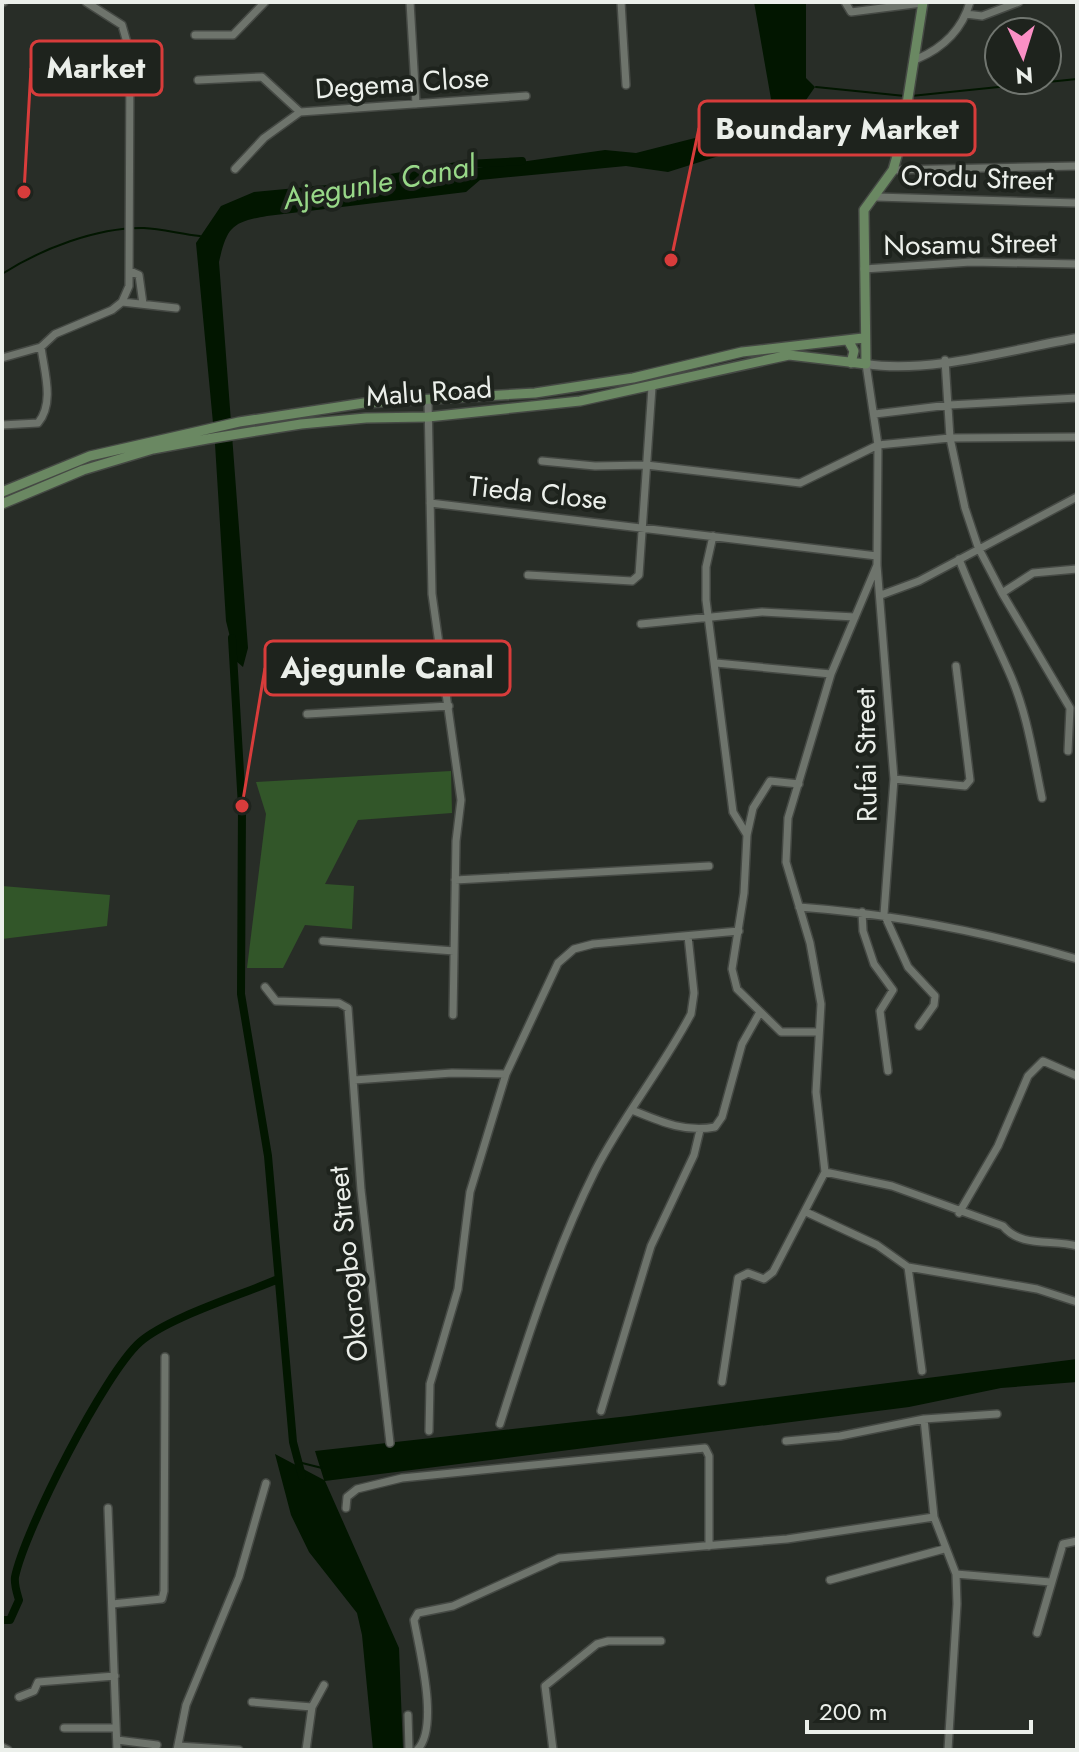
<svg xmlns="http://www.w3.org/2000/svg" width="1079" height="1752" viewBox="0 0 1079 1752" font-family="Jost,sans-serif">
	<rect width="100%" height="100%" fill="#282d27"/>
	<path fill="#325629" d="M451,771l1,42 -94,7 -33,64 29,2 -2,43 -47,-4 -22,43h-36l19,-154 -10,-32z
		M2,886l108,9 -3,31 -105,13z"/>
	<path fill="#021600" d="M754,2h52v76l9,9 -9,13v25l-15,7 -8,13 -42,4 -73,23 -42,-6 -146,14 -14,12 -199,24c-35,6 -40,11 -48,46l29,386 -5,19 -7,-6 -10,-40 -11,-177 -19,-201 25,-37 33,-14 159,-15 192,-27 31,3 114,-29 16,-11 5,-14z
		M1077,1359v23l-76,6 -92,19 -584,74 74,167 4,102h-30l-11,-115 -5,-22 -48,-61 -18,-37 -16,-61 49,26 -9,-29 314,-35z"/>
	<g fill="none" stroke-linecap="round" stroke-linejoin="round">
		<path stroke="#021600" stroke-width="2" d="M816,87l89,9
			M911,96l166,-17
			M2,274c39,-25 95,-47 142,-46 18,1 37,6 56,8
			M298,1462l24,6"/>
		<path stroke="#021600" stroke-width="8" d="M369,182l99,-18 54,-3
			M232,638l10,168 -1,188 27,162 25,286 9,34
			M2,1620h8l9,-20c-2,-7 -5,-15 -4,-23 10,-48 90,-204 125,-235 29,-25 102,-47 138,-63"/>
		<defs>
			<path id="minor" d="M410,2l6,102
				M621,2l5,83
				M845,2l6,10 71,-9
				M2,3l2,-1
				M966,14l16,2 37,-14
				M195,35h38l32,-33
				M917,59c26,-11 45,-29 53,-57
				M198,80l64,-3 38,35 226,-16
				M235,169l29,-31 36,-26
				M893,170l184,-4
				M876,197l201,6
				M864,269l107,-7 106,2
				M130,271l9,4 4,29
				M122,302l54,6
				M2,358l39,-11 14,-13 57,-24 10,-8 7,-16 1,-233 -8,-28 -36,-23
				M945,360l5,78 15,70 13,39 24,46 68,115 -2,43
				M866,364l12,81 -1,120 17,214 -10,135 24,53 27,29 -1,9 -15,21
				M428,400l4,194 29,206 -5,41 -3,174
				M875,414l74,-9 128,-7
				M2,425l36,-2c17,-20 6,-52 3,-76
				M542,461l53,5 51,-1 154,18 78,-38 72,-7 127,-1
				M430,503l447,53
				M713,536l-7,31v33l27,212 14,23
				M959,559c15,39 33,75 50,113 18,40 24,83 33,126
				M528,575l104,6 7,-6 13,-188
				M1002,593l31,-20 44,-4
				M881,595l38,-14 158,-84
				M641,624l121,-12 93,5
				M716,663l115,11
				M307,714l142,-8
				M894,779l71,7 5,-6 -14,-114
				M799,784l-29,-3 -17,27 -6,27 -3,58 -12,76 5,20 44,43h38
				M455,880l254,-14
				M799,907c94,7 187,25 278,52
				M862,912l1,19 11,33 19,26 -13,21 8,60
				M323,941l131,10
				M265,987l11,14 63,2 9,5 13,182 29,253
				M354,1080l98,-7 54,1
				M632,1110c27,11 53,23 83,17l7,-10 20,-73 18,-32
				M825,1172l67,14 111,40c18,22 49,13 74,20
				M806,1212l71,33 31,22 14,104
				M959,1213l39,-67 30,-70 15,-15 34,15
				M908,1267l129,22 40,13
				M722,1382l16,-104 10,-5 16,6 9,-7 52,-100 -9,-80 5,-88 -11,-61 -24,-81 2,-44 43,-144 46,-109
				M601,1411l50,-165 43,-91 6,-25
				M924,1419l10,98 22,57 1,30 -9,146
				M500,1424c27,-85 55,-173 95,-253 28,-55 67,-102 96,-157l3,-21 -6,-57
				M429,1431l1,-47 28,-95 12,-97 36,-118 52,-111 16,-14 19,-5 146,-13
				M786,1441l54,-5 84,-17 73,-5
				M108,1508l9,242
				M346,1508l1,-11 10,-8 45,-11 303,-30 4,8v90
				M956,1574l94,8
				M830,1580l114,-31
				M112,1604l50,-5 2,-8 1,-234
				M1037,1633l26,-89 14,-3
				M19,1697l15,-6 4,-9 77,-6
				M252,1702l60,5
				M408,1715l1,35
				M64,1728h52
				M117,1740l40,5
				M178,1746l61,4
				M2,1747l6,3
				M177,1750l9,-45 53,-128 27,-94
				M306,1750l6,-43 12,-22
				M417,1750c23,-22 2,-101 -3,-130l4,-7 35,-7 106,-48 228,-19 147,-22
				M553,1750l-8,-64 52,-42 11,-3h53"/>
			<path id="tertiary" d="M866,364c64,10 147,-15 211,-26"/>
			<path id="secondary" d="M848,340l6,11 -3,12
				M2,492l88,-36 149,-34 125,-19 171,-10 98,-15 109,-26 121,-14
				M2,504l81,-34 70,-21 54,-10 94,-15 65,-6 62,-1 152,-16 209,-46 77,9 -2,-154 29,-40 8,-28 22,-140"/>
		</defs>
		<use href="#minor" stroke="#454944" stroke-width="10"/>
		<use href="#tertiary" stroke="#454944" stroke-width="11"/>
		<use href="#secondary" stroke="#454944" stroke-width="12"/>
		<use href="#minor" stroke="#6e746c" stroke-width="7"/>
		<use href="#tertiary" stroke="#6e746c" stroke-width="8"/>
		<use href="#secondary" stroke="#6a8862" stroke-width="9"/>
	</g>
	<g text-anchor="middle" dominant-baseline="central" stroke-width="8" stroke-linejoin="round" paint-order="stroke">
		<g font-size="28" fill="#ebefea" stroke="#1e231d">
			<text transform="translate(402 83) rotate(-4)">Degema Close</text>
			<text transform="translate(977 178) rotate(2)">Orodu Street</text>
			<text transform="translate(970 244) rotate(-1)">Nosamu Street</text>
			<text transform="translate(429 392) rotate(-4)">Malu Road</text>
			<text transform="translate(538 493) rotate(6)">Tieda Close</text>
			<text transform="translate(866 755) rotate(-91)">Rufai Street</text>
			<text transform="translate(348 1264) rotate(-96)">Okorogbo Street</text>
		</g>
		<g font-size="30" font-style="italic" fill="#98d888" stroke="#1e231d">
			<text transform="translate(379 182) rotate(-10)">Ajegunle Canal</text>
		</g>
	</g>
	<path fill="none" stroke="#d83c3b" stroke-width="3" d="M24 192L31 68M671 260L699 128M242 806L265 668"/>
	<g fill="#d83c3b" stroke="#1e231d" stroke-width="3">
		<circle cx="24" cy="192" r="8"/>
		<circle cx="671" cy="260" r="8"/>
		<circle cx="242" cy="806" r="8"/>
	</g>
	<g fill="#1e231d" stroke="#d83c3b" stroke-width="3">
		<rect x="31" y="41" width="131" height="54" rx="8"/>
		<rect x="699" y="101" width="276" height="54" rx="8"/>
		<rect x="265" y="641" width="245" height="54" rx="8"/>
	</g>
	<g font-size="30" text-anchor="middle" font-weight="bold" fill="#ebefea">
		<text x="96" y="78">Market</text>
		<text x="837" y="139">Boundary Market</text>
		<text x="387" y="678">Ajegunle Canal</text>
	</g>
	<rect width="1079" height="1752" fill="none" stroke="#ebefea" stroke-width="8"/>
	<g transform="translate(1023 56) rotate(176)"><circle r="38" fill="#1e231d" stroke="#70756f" stroke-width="2"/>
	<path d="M0-6L14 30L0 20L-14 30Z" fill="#fb8fc5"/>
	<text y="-12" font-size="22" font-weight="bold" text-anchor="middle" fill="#ebefea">N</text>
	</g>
	<path d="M807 1720v12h224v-12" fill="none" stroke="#ebefea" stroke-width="4"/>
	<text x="819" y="1720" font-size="24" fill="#ebefea" stroke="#1e231d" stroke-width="6" paint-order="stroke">200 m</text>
</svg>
